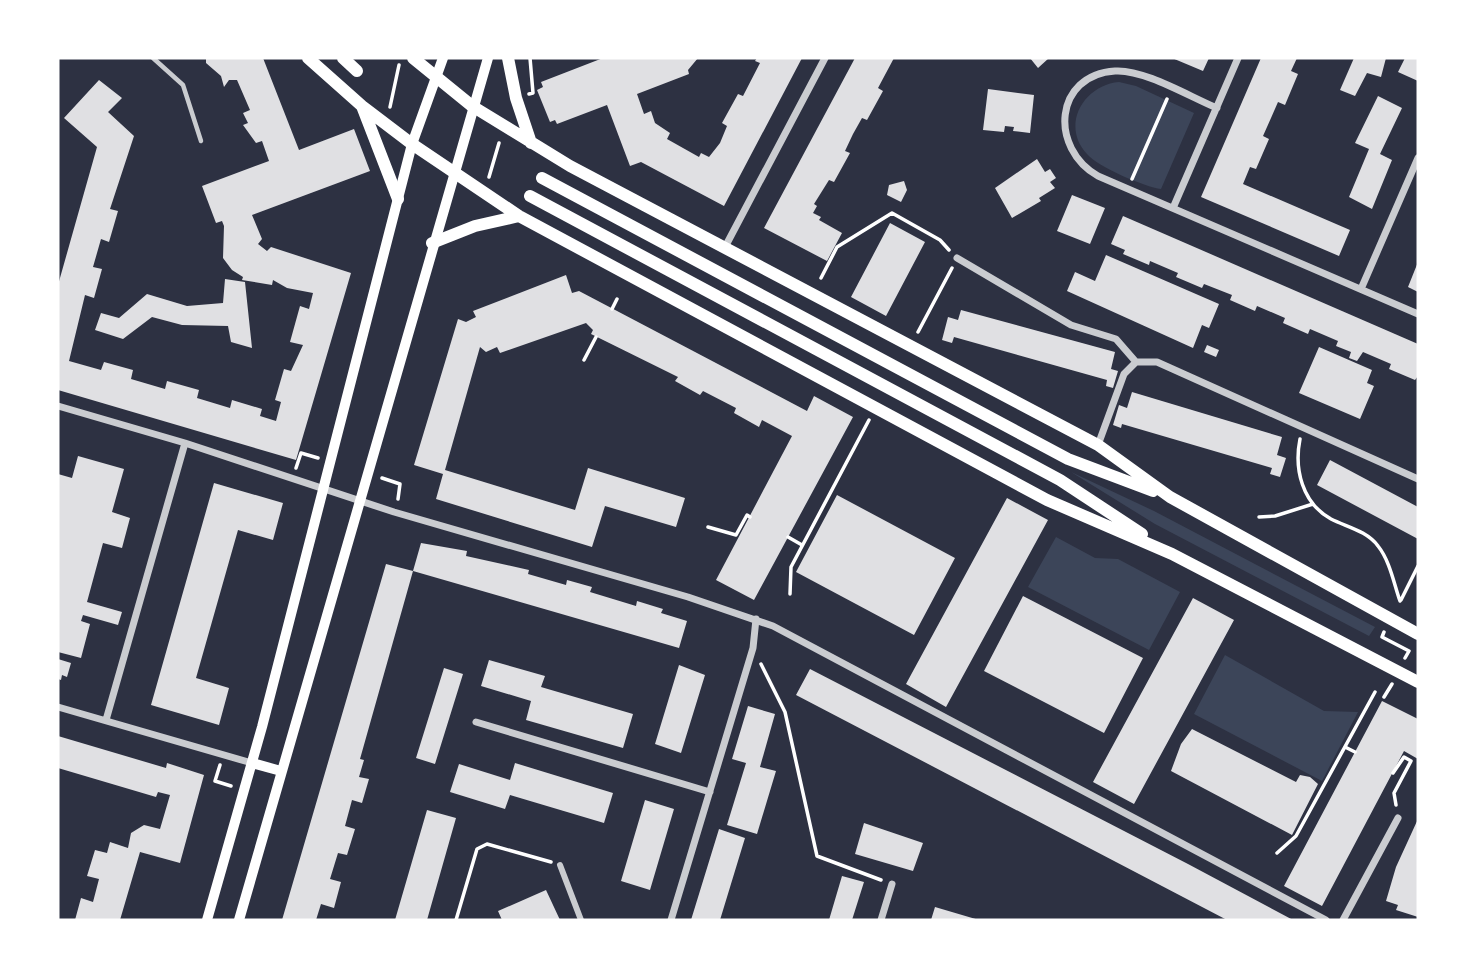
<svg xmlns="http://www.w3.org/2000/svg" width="1476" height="978" viewBox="0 0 1476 978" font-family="Cabin,sans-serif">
	<rect width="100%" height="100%" fill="#2d3142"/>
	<path fill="#3c4559" d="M1119,82l17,4 58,27 -33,76c-16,-2 -63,-22 -74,-35 -27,-29 -3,-69 32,-72z
		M1071,472l83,39 221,116 -6,9 -214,-112z
		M1056,537l39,21 23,1 62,33 -31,58 -121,-63z
		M1225,655l99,56 34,1 -36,69 -128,-67z"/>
	<path fill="#e0e0e3" d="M206,58h57l36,92 55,-21 16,42 -118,44 10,24 -4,5 9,7 4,-4 80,26 -55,187 -238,-70v-105l39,-138 -33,-29 35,-38 23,18 -14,14 26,24 -24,73 8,2 -9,31 -8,-3 -8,28 9,2 -8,29 -9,-3 -16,66 32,9 3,-8 29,8 -2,9 34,10 2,-8 32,9 -2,8 33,10 2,-8 30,9 -2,7 16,5 5,-19 -6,-2 9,-31 7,2 12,-26 -13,-3 10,-36 9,3 4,-16 -26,-5 -14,-8 -1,5 -30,-5 1,-3 -11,-7 -9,-12 1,-32 -2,-5 -6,2 -14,-37 67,-25 -7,-20 -6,2 -13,-18 5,-2 -5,-10 7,-3 -13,-30h-8l-5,7 -3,-11 -15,-13z
		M603,58h95l-10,12 1,4 -52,20 7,20 7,-3 4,12 15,10 -3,6 32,18 2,-4 8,4 11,-14 7,-17 -5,-3 16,-29 5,2 17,-33 -5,-2 2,-3h45l-78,148 -83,-44 -11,4 -23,-61 -50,19 -2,-4 -5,2 -13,-32 6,-3 -2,-5z
		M855,58h39l-16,30 5,3 -16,29 -5,-2 -9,16 -8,17 5,2 -16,29 -5,-2 -15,24 3,2 -4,7 8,4 -2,3 23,13 -15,28 -63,-33z
		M1030,58h19l-11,10z
		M1172,58h37l-6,13z
		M1261,58h36l-6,13 7,3 -13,31 -7,-3 -7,16 -8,18 6,3 -13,30 -6,-2 -7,17 107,46 -11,26 -138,-59z
		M1354,58h32l-5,19 -14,-4 -12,23 -15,-6z
		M1405,58h13v23l-20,-9z
		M988,89l46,6 -4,38 -17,-2 1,-4 -9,-1 -1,6 -21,-2z
		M1378,96l24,12 -22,46 12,6 -20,49 -23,-12 20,-48 -14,-6z
		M1037,159l8,13 5,-3 6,9 -6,4 5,6 -16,10 2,3 -29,17 -17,-30z
		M904,181l3,9 -6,12 -14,-7 2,-10z
		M1072,195l33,13 -15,36 -33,-13z
		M1123,216l295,128v32l-3,4 -26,-11 2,-5 -28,-12 -6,9 -8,-3 2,-6 -15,-6 2,-5 -28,-12 -2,5 -25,-11 2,-5 -28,-12 -2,5 -25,-11 2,-5 -28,-11 -2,4 -26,-11 2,-4 -28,-12 -1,4 -26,-11 2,-4 -14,-6z
		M890,223l35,19 -39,74 -35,-19z
		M1106,255l113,49 -10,24 -7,-3 -9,23 -126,-57 8,-19 20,9z
		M1418,262v30l-10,-5z
		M566,275l6,18 7,-2 228,120 7,-15 39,21 -99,183 -38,-20 76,-144 -30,-16 -3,7 -25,-14 2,-5 -33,-17 -3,4 -25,-14 3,-4 -87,-43 2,-4 -7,-7 -86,30 -3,-6 -11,5 -6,-5 -35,123 130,40 13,-42 97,30 -9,29 -71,-21 -13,41 -156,-48 7,-25 -29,-9 44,-146 8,3 10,-5 -3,-6z
		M225,279l20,3 7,66 -21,-6 -3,-16 -46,-1 -30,-8 -29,22 -28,-9 6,-17 18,5 28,-24 40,12 36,-3z
		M961,310l154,42 -4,17 7,2 -5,17 -7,-2 1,-6 -153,-43 -2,6 -10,-3 6,-23 10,3z
		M1207,345l12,5 -3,7 -12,-5z
		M1319,347l53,23 -5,13 7,3 -14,33 -61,-26z
		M1132,392l150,45 -5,18 9,3 -6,19 -10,-3 2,-6 -150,-44 -1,4 -8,-3 6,-20 8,3z
		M78,456l46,13 -12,43 18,6 -8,30 -19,-5 -16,59 35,10 -4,13 -35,-10 -2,6 9,3 -9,34 -23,-6v-178l14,4z
		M1330,460l88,47v32l-101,-54z
		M214,483l69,20 -10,37 -35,-10 -42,148 33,10 -10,37 -68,-20z
		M837,495l118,63 -41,77 -118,-63z
		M1007,498l41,22 -102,187 -40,-23z
		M421,543l46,8 -1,5 63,14 -1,4 38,11 1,-5 25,7 -2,5 46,14 1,-5 26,8 -2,4 26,8 -8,27 -266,-77z
		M386,564l27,7 -53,188 4,1 -5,17 10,2 -7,24 -10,-3 -7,26 10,3 -8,26 -9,-2 -8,26 11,3 -7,26 -13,-4 -5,16h-34z
		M1023,596l120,62 -39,75 -120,-62z
		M1193,598l41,22 -100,184 -41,-22z
		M58,659l13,4 -4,14 -5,-2 -1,5 -3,-1z
		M489,660l56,16 -4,11 92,27 -10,34 -97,-28 5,-19 -50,-15z
		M679,665l26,10 -24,78 -26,-9z
		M444,668l19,6 -28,90 -19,-6z
		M810,669l378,195 105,56h-66l-431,-225z
		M1382,701l36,18v40l-14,-8 -82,155 -38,-20z
		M748,706l27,8 -15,53 16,4 -19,63 -30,-9 19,-62 -14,-4z
		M1192,729l104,53 4,-7 10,2 8,7 -26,51 -121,-64 10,-27z
		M58,736l108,32 1,-5 37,12 -24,88 -40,-11 -20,68h-45l6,-22 12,4 6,-23 -12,-3 8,-26 12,3 3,-11 18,6 3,-15 13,-8 16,4 10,-34 -12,-3 -2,5 -98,-29z
		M515,763l98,30 -9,30 -94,-28 -5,14 -55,-17 9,-28 51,16z
		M645,800l29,9 -24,81 -29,-9z
		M427,810l29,8 -29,102h-32z
		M1418,819v98l-22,-7 2,-5 -12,-4 10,-34z
		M864,823l59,20 -10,28 -58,-17z
		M719,829l26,9 -25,82h-29z
		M842,876l22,6 -12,38h-23z
		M546,890l14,30h-58l-4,-9z
		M935,907l44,13h-48z"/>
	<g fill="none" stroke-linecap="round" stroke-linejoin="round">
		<path stroke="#fff" stroke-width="3.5" d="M529,94l4,-1 -3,-35
			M390,107l9,-42
			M489,177l10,-34
			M1132,179l35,-80
			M821,278l16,-31 55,-34 48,27 9,10
			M612,309l5,-10
			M918,332l34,-64
			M584,360l12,-23
			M1300,439c-6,30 2,64 31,80 16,8 36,12 47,27 12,15 16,38 22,55
			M296,468l5,-15 17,5
			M382,478l18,6 -2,15
			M1259,517l16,-1 38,-12
			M708,527l28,8 11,-20 3,2
			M788,537l14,8
			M790,594l1,-27 78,-147
			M1401,600l17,-34
			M1384,632l-2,5 27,14 -4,7
			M761,664l24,48 32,144 64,24
			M1384,697l8,-13
			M1345,747l10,5
			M220,765l-5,16 16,5
			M1393,773l11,-16 7,4 -17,32 2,12
			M1277,853l19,-17 79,-144
			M456,920l21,-71 10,-5 64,18"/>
		<path stroke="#caccd0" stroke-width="4.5" d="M153,58l30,27 18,56"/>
		<path stroke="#caccd0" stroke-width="6" d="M560,865l21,55"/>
		<path stroke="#caccd0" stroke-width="7" d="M1217,108c-27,-11 -73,-39 -102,-37 -61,4 -66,77 -17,105l320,138
			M1173,208l65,-150
			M724,249l101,-191
			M957,258l114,67 45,14 20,23
			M1361,289l57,-131
			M1136,362h21l261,117
			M58,406l127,37 209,69 294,85 85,29 553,294
			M1098,445l26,-71 12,-12
			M58,707l194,56
			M106,720l79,-277
			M476,722l234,70
			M671,920l82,-272 3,-29
			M881,920l11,-36
			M1343,920l55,-102"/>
		<path stroke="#fff" stroke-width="10" d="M252,763l29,8
			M207,920l55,-193 150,-583 31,-86
			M239,920l249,-862"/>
		<path stroke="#fff" stroke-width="12" d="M308,58l54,48 50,38 107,72 528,284 125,54 246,128
			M343,58l14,13
			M413,58l59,48 98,60 528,279 72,52 248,137
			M508,58l8,40 15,45
			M362,106l36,93
			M542,178l526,281 85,32
			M530,196l530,284 82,54
			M432,243l43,-17 44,-10"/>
	</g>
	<rect width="1476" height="978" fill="none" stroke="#ffffff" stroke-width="119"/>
</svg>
